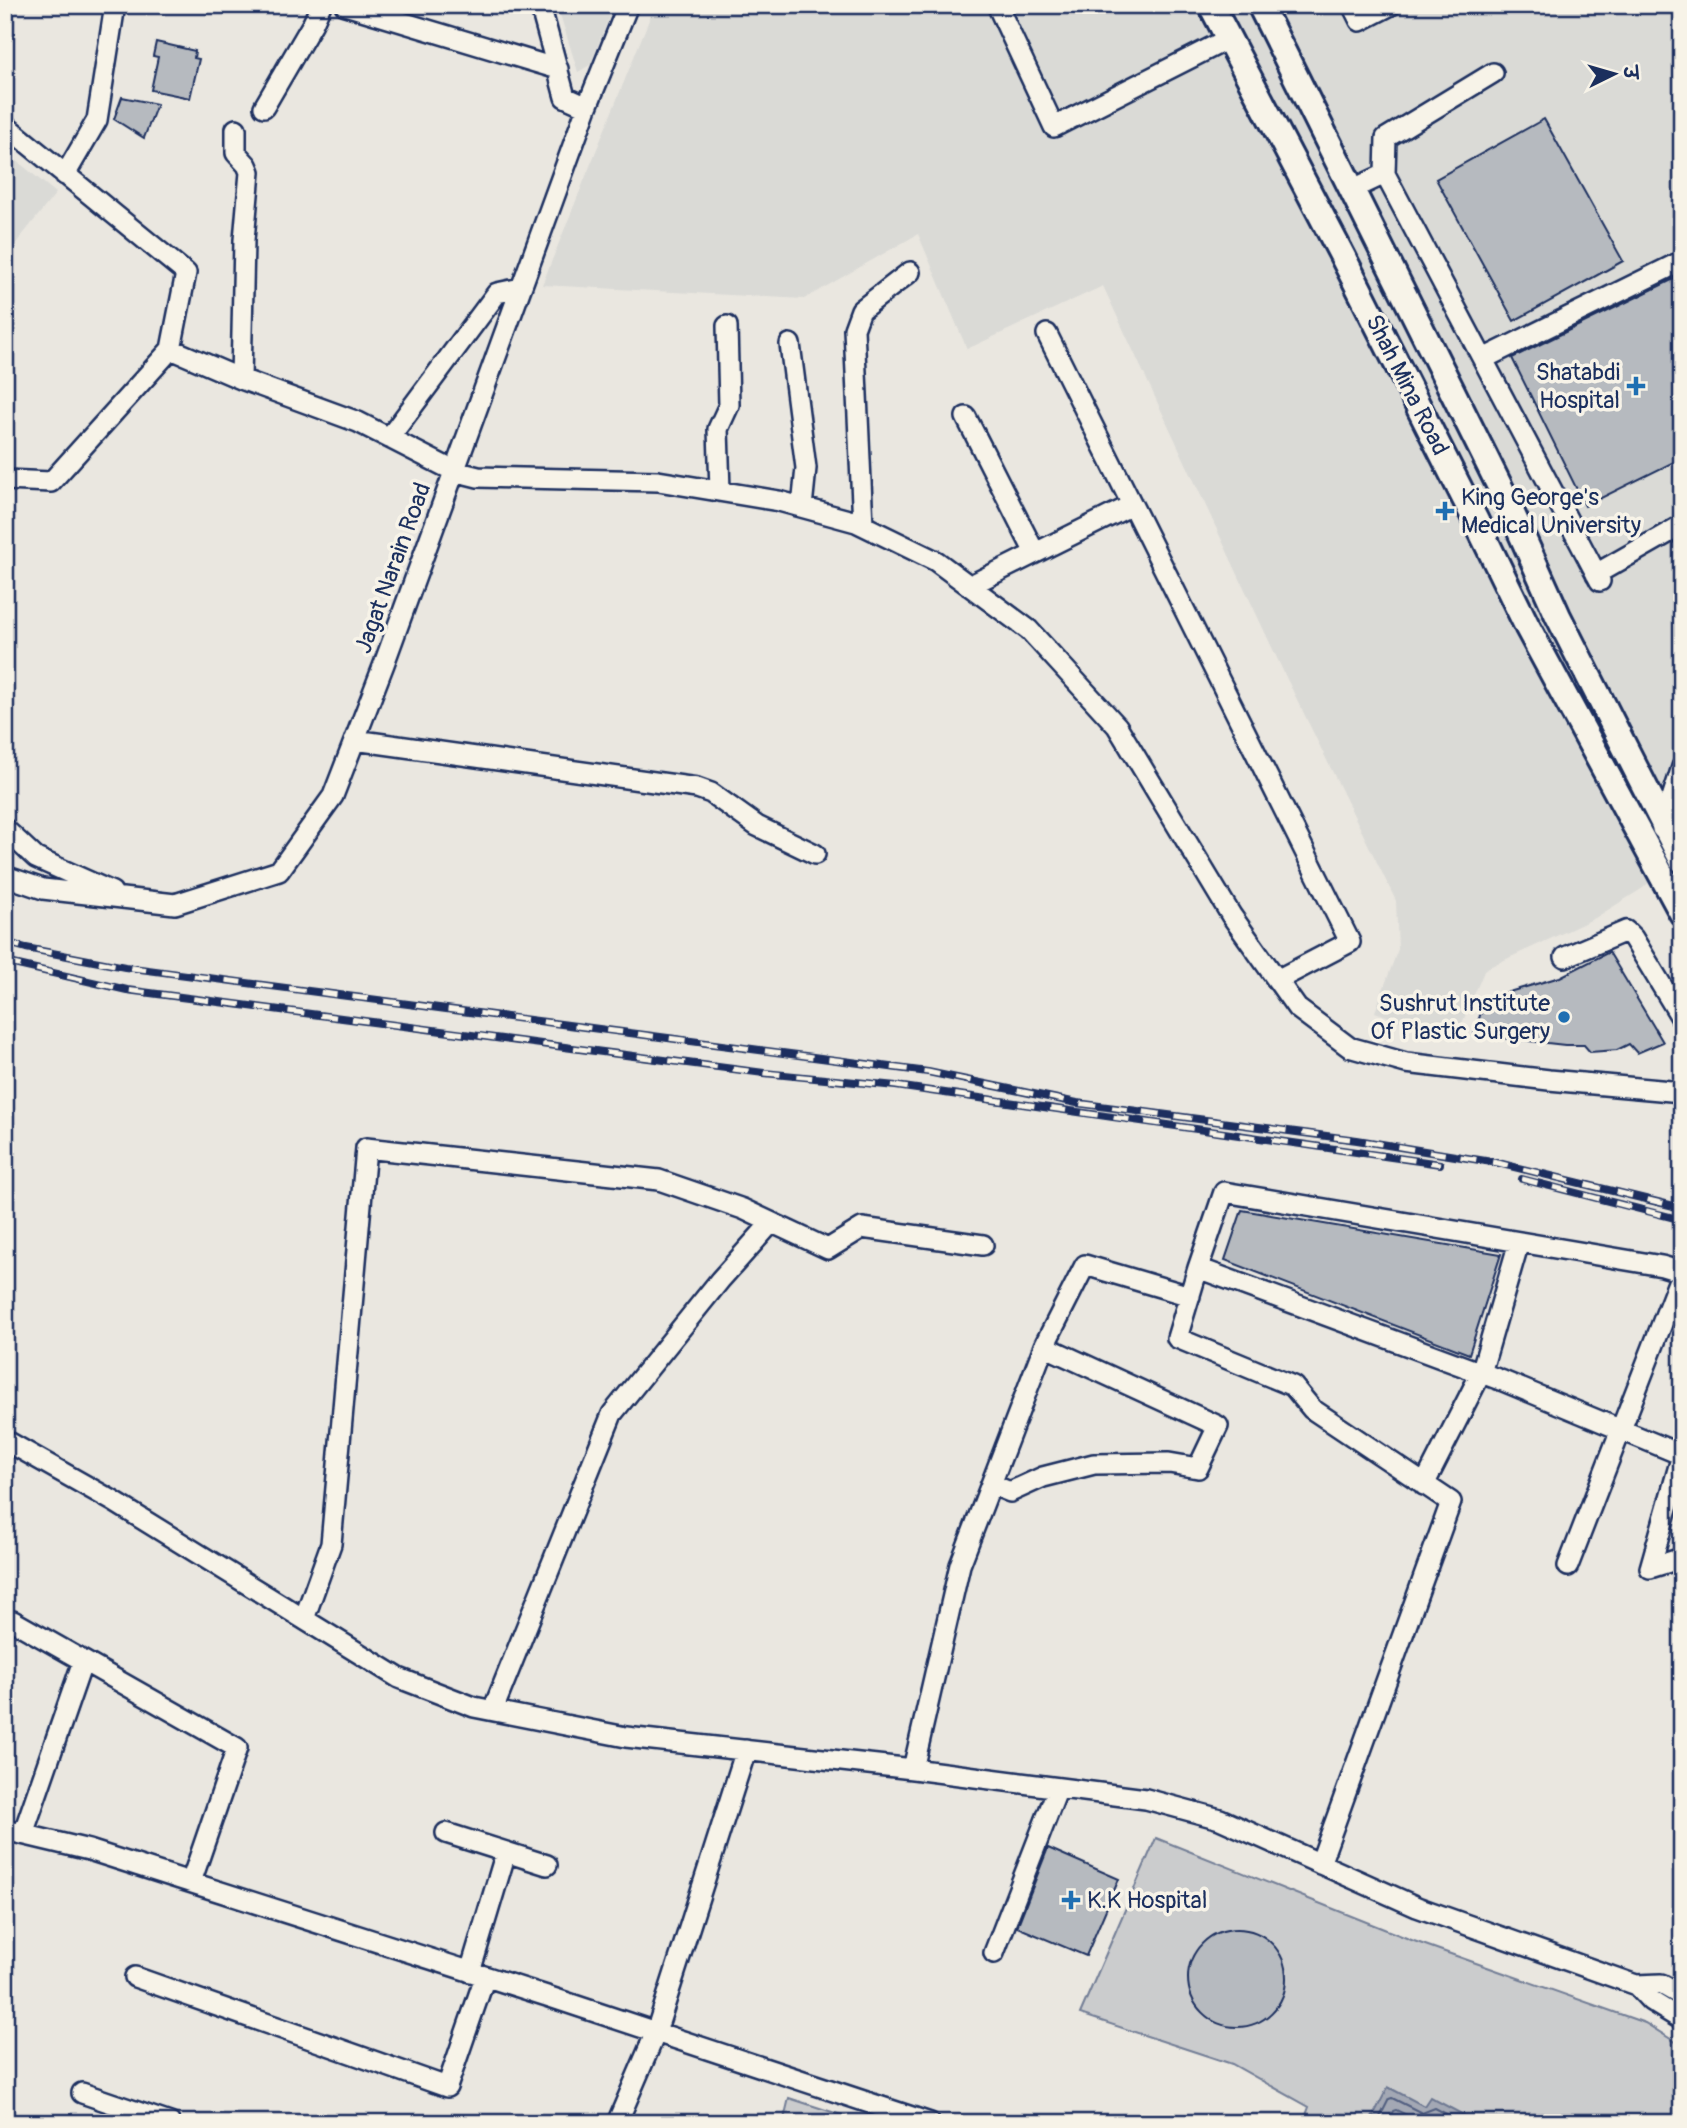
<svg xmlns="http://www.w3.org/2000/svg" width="1687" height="2128" viewBox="0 0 1687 2128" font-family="Pangolin,'Playpen Sans Deva',sans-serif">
	<rect width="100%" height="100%" fill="#eae7e0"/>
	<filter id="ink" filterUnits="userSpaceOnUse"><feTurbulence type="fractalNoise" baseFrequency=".0143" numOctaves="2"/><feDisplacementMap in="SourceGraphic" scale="14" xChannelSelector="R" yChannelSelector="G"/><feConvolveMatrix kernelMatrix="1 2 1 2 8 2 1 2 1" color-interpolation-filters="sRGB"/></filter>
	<g filter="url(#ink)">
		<path fill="#dadad6" d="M557,5h57l-24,60 -12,7z
			M655,5h1027v845l-39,38 -48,30 -110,51 -30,71 -80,-28 23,-63 -2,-48 -112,-228 -181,-387 -136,63 -49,-115 -114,65 -262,-14z
			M5,151l51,42 -51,64z"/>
		<path fill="#cbcccd" stroke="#737e96" stroke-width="2" d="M1156,1838l258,103 231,82 37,23v77h-379l6,-16 -77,-43 -152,-50z
			M789,2098l77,25h-83z"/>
		<path fill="#a3a8b4" stroke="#6d7892" stroke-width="2" d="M1388,2087l36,19 6,-9 41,22 -2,4h-112l3,-6 10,5z"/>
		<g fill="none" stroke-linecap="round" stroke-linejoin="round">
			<path stroke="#515f80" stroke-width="2" d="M1377,2123l12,-24 3,-1 30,15 13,-5 28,15
				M1387,2123l6,-12 3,-1c14,6 24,15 40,8l9,5"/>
		</g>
		<path fill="#b6babf" stroke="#1b2f5e" stroke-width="2" d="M156,42l39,9 -1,7 5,1 -9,39 -39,-8 7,-33 -5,-1z
			M122,97l35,7 -13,34 -30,-19z
			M1544,119l79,142 -109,60 -78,-142z
			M1682,275v183l-97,48 -73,-148z
			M1609,952l54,90 -26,11 -8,-9 -12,6 -27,2 -6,-7h-19l-91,-10 11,-36 75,-22z
			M1242,1210l259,44 -32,100 -244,-94z
			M1048,1848l71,31 -33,77 -69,-29z
			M1188 1978a49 49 0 1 1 98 0a49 49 0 1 1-98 0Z"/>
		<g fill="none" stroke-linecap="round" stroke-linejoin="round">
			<defs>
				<path id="minor" d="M345,5l213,64
					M540,5l25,92 22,10
					M997,5l57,122 174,-88
					M1352,5l8,16 31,-16
					M1493,73l-107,65 -1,36 215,407
					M264,107l49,-84 8,-18
					M5,125l181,148 -15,76 -120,133 -46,-2
					M236,129v24l11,12 3,7 -6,68 -3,139
					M65,175l32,-55 18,-115
					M1351,190l34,-16
					M1047,334l303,608 -73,38
					M790,344l16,124 -4,39
					M171,349l70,30 117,43 96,49 24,6 180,4 121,20 77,21 80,39 93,69 88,96 114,189 66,93 52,39 57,16 143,17 133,12
					M1483,359l199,-98
					M966,417l69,136
					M389,438l108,-145 24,-5
					M720,491l-2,-62 11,-24 -2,-79
					M863,525l-9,-196 7,-19 49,-38
					M1596,574l86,-49
					M969,586l163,-81
					M355,740l342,48 14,5 46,33 58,28
					M5,829l31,29 76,34
					M1662,829l20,-62
					M5,876l38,13 132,15 104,-33 54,-75 51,-132 203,-557 41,-102
					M1565,957l61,-26 7,7 49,81
					M1198,1268l305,113 179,74
					M5,1440l108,61 286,177 75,29 152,30 287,32 233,30 74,20 197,88 219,78 25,-1 21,12
					M993,1485l17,7 33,-15 51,-13 75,-1 29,5 20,-42 -174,-80 41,-81 105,31
					M1424,1485l57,-112 38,-131
					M1568,1566l114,-294
					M1650,1568l32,-113
					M1650,1568l32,-10
					M304,1619l27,-75 35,-396 293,32 84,29 85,40 34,-21 121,17
					M13,1621l224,127 -46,134
					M493,1710l119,-296 108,-134 51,-57
					M913,1769l47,-204 84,-219
					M5,1830l84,20 461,147 380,126
					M446,1833l101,32
					M23,1834l60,-173
					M1320,1864l131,-362 -139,-93 -19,-23 -116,-48 21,-70 26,-76 438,74 20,6
					M994,1953l64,-165
					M470,1972l36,-120
					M135,1977l312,110 38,-110
					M1636,1985l15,16 31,19
					M82,2093l88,30
					M617,2123l39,-91 90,-282"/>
				<path id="major" d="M1211,5l132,252 132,262 52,107 155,287
					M1260,5l241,484 57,127 124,244"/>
			</defs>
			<use href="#minor" stroke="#1b2f5e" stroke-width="24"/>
			<use href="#major" stroke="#1b2f5e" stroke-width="30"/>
			<use href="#minor" stroke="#f7f3e8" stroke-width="19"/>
			<use href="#major" stroke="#f7f3e8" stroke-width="24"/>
			<defs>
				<path id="rail" d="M5,942l21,6 99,19 803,105 149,31 280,37 141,23 184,45
					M5,962l122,28 637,83 132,13 544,78
					M1522,1179l160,41"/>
			</defs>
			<use href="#rail" stroke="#1b2f5e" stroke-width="8"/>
			<use href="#rail" stroke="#f7f3e8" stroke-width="5" stroke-dasharray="16" stroke-linecap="butt"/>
		</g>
	</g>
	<g fill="#1f6fb2" stroke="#f7f3e8" stroke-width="2.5">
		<path d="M1632.5 375.5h7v7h7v7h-7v7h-7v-7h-7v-7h7z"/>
		<path d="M1441.5 500.5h7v7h7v7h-7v7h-7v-7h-7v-7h7z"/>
		<circle cx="1564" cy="1017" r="7"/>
		<path d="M1067.5 1889.5h7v7h7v7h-7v7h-7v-7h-7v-7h7z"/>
	</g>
	<g text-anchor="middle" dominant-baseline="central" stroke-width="7" stroke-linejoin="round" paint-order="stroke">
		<g font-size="24" fill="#1b2f5e" stroke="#f7f3e8" text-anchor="end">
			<text x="1620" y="372">Shatabdi<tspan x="1620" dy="28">Hospital</tspan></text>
			<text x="1461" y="497" text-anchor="start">King George's<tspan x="1461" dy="28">Medical University</tspan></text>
			<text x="1550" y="1003">Sushrut Institute<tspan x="1550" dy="28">Of Plastic Surgery</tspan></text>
			<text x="1087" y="1900" text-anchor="start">K.K Hospital</text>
		</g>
		<g font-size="24" fill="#1b2f5e" stroke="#f7f3e8">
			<text transform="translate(1407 385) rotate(63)">Shah Mina Road</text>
			<text transform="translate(393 568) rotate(-70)">Jagat Narain Road</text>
		</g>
	</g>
	<rect width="1687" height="2128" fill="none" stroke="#f7f3e8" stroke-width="28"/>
	<rect x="14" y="14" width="1659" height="2100" fill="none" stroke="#1b2f5e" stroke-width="2.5" filter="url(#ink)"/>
	<g transform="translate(1614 74) rotate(85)" stroke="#f7f3e8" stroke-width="5" paint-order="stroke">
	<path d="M0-5L12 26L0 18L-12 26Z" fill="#1b2f5e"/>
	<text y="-10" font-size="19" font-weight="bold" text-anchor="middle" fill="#1b2f5e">उ</text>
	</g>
</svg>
